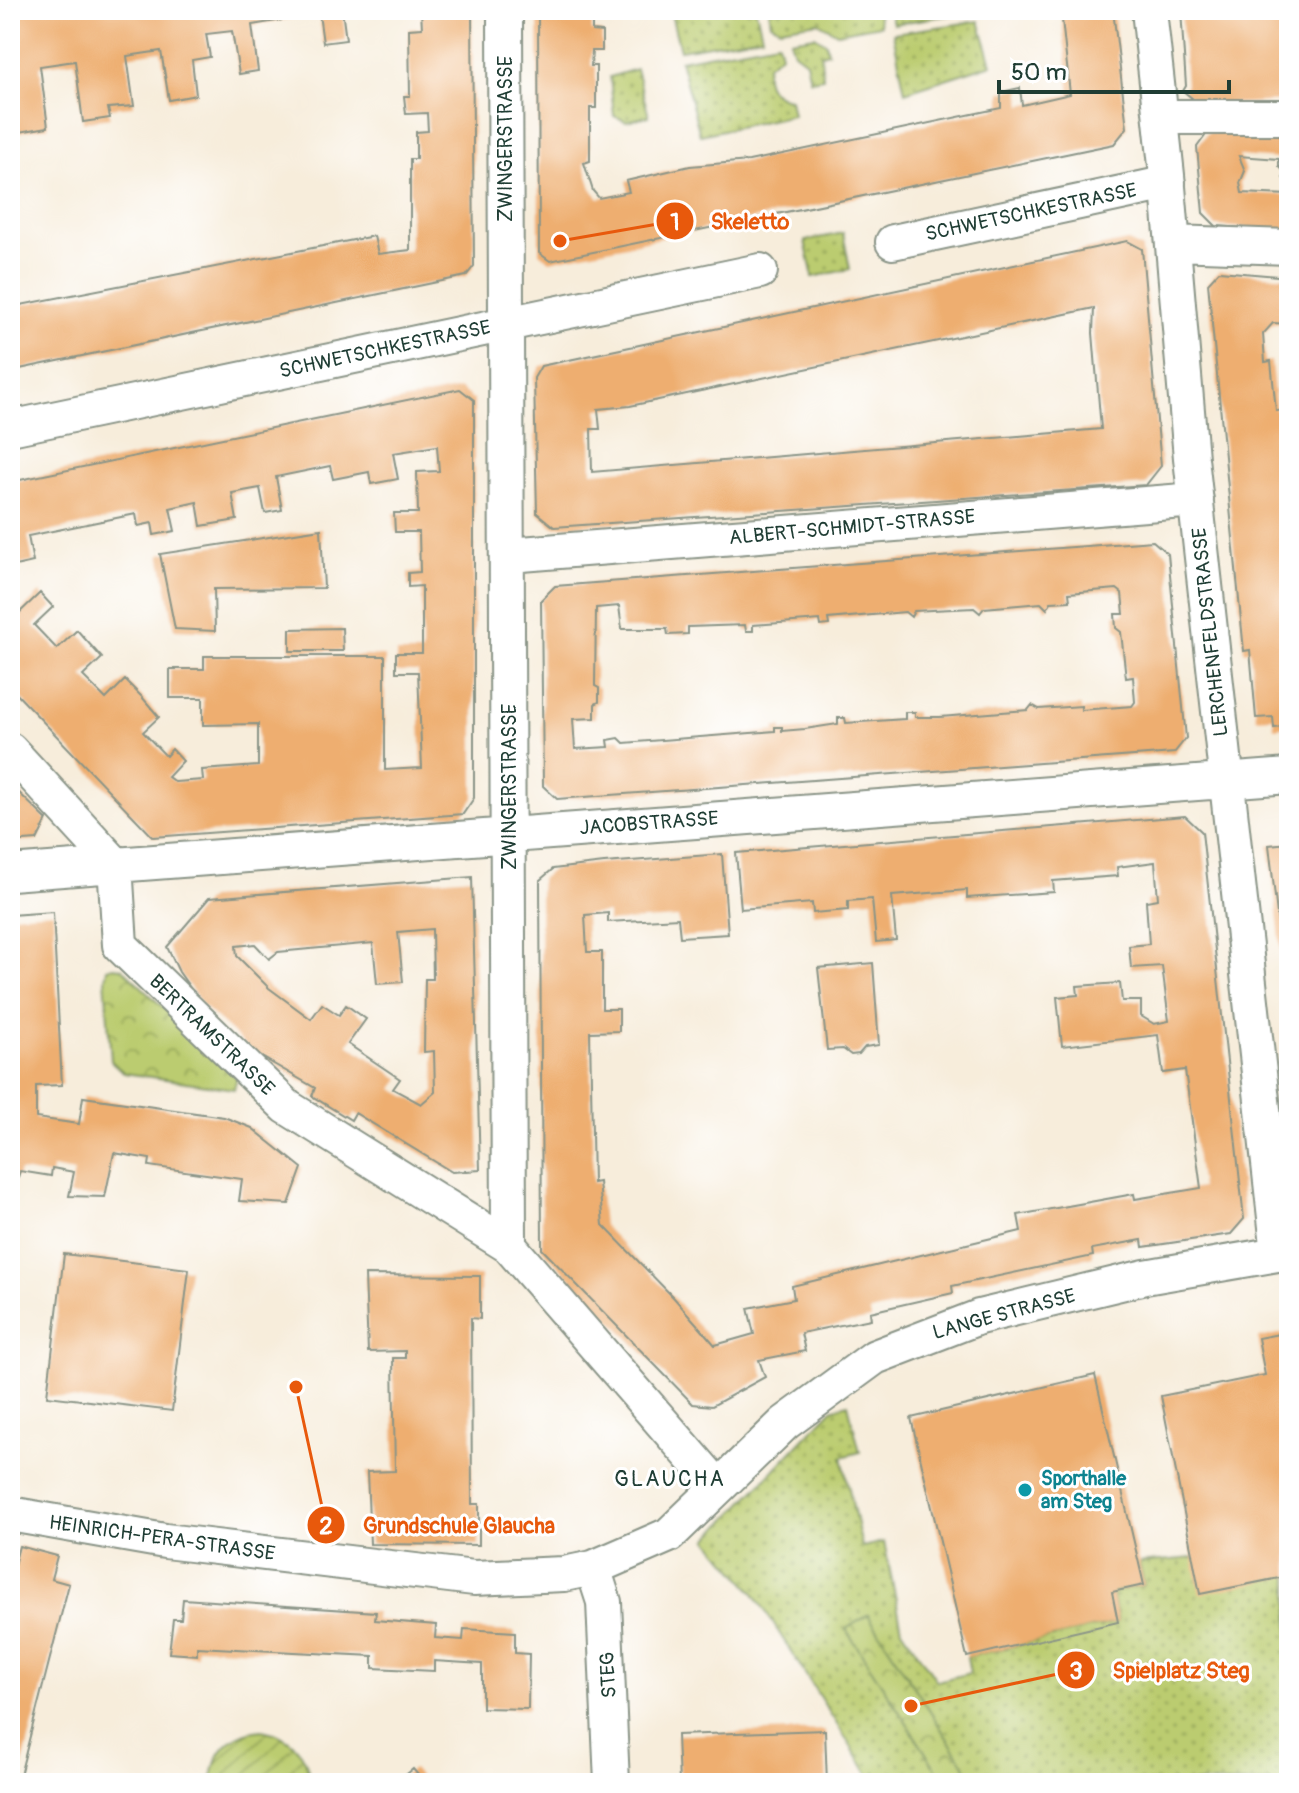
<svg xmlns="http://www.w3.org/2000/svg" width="1299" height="1793" viewBox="0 0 1299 1793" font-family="Pangolin,sans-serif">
	<defs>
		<pattern id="grass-dots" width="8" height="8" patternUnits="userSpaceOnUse" patternTransform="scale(2)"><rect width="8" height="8" fill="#bbcc6f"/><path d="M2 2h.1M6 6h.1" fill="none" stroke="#97a75c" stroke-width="1.8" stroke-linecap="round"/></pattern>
		<pattern id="park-crowns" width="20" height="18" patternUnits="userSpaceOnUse" patternTransform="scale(2)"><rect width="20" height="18" fill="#bbcc6f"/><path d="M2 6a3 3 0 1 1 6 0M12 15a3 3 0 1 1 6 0" fill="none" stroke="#97a75c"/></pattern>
		<pattern id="garden-furrows" width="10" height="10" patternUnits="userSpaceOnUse" patternTransform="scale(2)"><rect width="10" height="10" fill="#bbcc6f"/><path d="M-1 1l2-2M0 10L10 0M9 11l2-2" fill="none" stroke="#97a75c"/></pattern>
	</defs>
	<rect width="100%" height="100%" fill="#fff"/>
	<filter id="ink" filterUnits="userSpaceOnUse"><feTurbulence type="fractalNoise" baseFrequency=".0125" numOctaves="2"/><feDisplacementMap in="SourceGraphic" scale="16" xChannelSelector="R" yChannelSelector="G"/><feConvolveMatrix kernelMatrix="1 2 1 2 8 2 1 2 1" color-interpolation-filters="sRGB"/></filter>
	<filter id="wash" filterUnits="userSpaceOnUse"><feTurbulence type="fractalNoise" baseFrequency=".006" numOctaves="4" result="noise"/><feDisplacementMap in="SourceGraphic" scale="32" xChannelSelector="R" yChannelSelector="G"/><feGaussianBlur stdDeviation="1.8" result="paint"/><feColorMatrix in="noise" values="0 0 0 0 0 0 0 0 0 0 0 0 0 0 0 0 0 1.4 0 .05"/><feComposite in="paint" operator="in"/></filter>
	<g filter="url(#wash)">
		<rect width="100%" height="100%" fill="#f7eddb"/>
		<path fill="url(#grass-dots)" stroke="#6d8452" stroke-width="2" d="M670,10h86l6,26 -82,14z
			M769,10h108l3,15 -43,8 -19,-11 -38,6 -9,-5z
			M890,10h85v1l-82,13z
			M979,21l13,43 -87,28 -12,-59z
			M815,36l11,7 2,9 -7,2 2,24 -13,2 -4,-19 -12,-9 -4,-12z
			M778,42l3,12 -14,11c-4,17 4,32 23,34l3,16 -93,20 -20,-75z
			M636,69l13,47 -23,5 -12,-5 -4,-39z
			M843,233l7,36 -37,8 -8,-36z
			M848,1404l12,48 -18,5 20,90 22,-5 18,87 35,52 33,-8 -3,-16 151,-35 -6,-30 32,-7 -5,-22 54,-5 96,18v201l-7,6h-408l-120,-190 -46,-54 124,-130z"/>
		<path fill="url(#park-crowns)" stroke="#6d8452" stroke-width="2" d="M113,967l9,1 115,110 -3,11 -110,-16 -13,-12 -6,-83 2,-9z
			M868,1615l108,168h-31l-99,-154z"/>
		<path fill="url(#garden-furrows)" stroke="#6d8452" stroke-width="2" d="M262,1730c27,5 49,23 46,53h-96c1,-31 19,-50 50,-53z"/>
		<g id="blocks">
			<path fill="#eeae6f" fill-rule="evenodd" d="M10,10h332l4,30 -23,3 -4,-29 -67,11 6,46 -19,3 -7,-43 -26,3 4,23 -18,3 4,35 -27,5 -8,-49 -34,5 7,50 -26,2 2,10 -27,4 -8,-61 -35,5 8,61 -29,5 -9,-79z
				M421,10h51l2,256 -8,10 -456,95v-64l364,-71 4,18 32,-4v-91h6v-27l12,-1 -1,-18 -21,1 -2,-18h6l-1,-67 13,-1z
				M538,10h54v21l10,1v19h-10l-1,15h5v42h-6v53l-6,2 9,28 6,7 30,-6 -3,-11 64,-15 59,-5 252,-53v-16l19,-4 2,17 48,-11 -9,-84h52l14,118 -13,16 -564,117 -11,-8z
				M1181,10h108v91l-88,4 -18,-14 3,-5z
				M1208,132l81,2v52l-6,-8 3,-4 -7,-8v-7l-40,-3 6,15 -5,12 2,10 47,2v36l-73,-5 -13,-13 -6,-66z
				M1127,241l15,8 19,217 -15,19 -592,42 -17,-14 -3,-135 7,-12zM1094,308l-1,25 8,96 -509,43 -1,-43h9l-2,-20 32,-3z
				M1219,271l70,6v47l-16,-1 -10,11 2,28 6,-1 5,50 13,-1v38l-9,5 9,87v186l-15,2 -1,-11 -17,1 -6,-68 -6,1 -36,-368z
				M460,389l14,11v398l-11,16 -310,23 -143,-150v-77l6,6 24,-23 13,14 -19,18 23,24 20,-19 25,28 -19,18 23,23 19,-19 17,17 17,20 -16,15 23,24 6,-7 11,12 -15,16 7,5 28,-2 -1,-10 56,-4v-42l-55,1v-27h-33v-29h34v-13h181v114l37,-2 -4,-96h-22v-19h26v-67l-14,1v-14l12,-1 -1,-40h-24l-1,-19h24l-1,-41 22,-1 -2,-25 -44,7 5,26 -27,5 -2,-12 -36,7 -3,-13 -54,11 6,33 -17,3 -5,-25 -28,5 5,27 -36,6 -4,-24 -27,6 5,23 -21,4 -2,-12 -14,3 -2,-12 -108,22 5,26 -18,4 -5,-24v-60z
				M321,529l3,59 -110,1 1,42 -40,-2 -15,-75z
				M1153,541l15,13 18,184 -12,15 -617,46 -14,-13 -2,-186 14,-14zM1117,589l5,4 2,21h-9l1,14 5,4 5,46 7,-1 2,25 -3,4 -51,4v-4l-42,3 -7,-4 -4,5 -88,7h-25v-5h-10v7l-59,4 -1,-5h-7v6l-33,5 -23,2v-4h-7v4l-151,12 -5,-5 -11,2 1,7 -34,2 -2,-30 22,-1v-14l4,-2v-14l-4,-2 1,-78 23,-2 3,23h45l1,6 20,-1v-7l57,-2 1,6h7v-6l67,-5 1,6 8,-1 -1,-6 77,-7 6,5 3,-6 18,-1 42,-2 6,5 4,-5 57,-5 6,6 4,-7 19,-1 -1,-8z
				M342,628l1,23h-53v-22z
				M10,784l37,36 -10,20 -27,2z
				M1185,816l17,16 7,63 35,324 -13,15 -88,13 -1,-7 -50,9 1,7 -141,30 1,7 -83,19 1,7 -70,14 4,18 -46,9 6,17 -53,29 -19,-2 -151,-155 -2,-369 13,-11 51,-6 118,-9 6,80 -48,3 -2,-19 -70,4v-9l-23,2 2,37h15v57h17v22l-29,1 3,151 6,-1 4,43 71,73 41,47 39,-11 -6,-26 46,-9 -2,-13 229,-55 -3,-16 116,-21 1,5 66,-11 -16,-118 -22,3 -5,-38 -96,11 -5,-49 21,-2 -1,-9 43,-3 2,18h19v15l13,8 15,-3 -7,-55 -31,2 -2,-22 20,-2 -3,-43 12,-2 -3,-37 -38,5 1,9 -65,5 1,11 -87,6v-8l-75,6 4,44 -20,2 -4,-43 -24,2v9l-35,3 -1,-10 -71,6 -5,-56z
				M1289,843v157l-2,1 -18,-156z
				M472,877l8,293 -28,2 -97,-59 -4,7 -39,-24 3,-8 -62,-36 -50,-46 -24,-34 -12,-25 42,-49zM432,929l1,50h-8l-1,73 10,-1 1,41 -14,12 -28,-15 7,-10 -52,-35 18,-25 -20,-14 -7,10 -17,-11 -11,15 -42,-31 -32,-32 -1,-10 19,-2 14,15 9,-7 95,-9 4,41 26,-2 -5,-50z
				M53,912l9,173 -26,1v32l43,6 4,-27 141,20 28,11 50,40 -13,36 -50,-3 3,-22 -93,-13 1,-7 -36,-6 -9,44 -36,-1 5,-24 -22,-4 -1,8 -31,-5 -2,6 -8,-2v-260z
				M873,963l6,82 -14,2 -6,7 -8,1 -8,-6 -16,1 -9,-82z
				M64,1254l125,15 -17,142 -125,-15z
				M365,1275l115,1v43l-9,-1 1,186h7v41l-109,-1 -3,-72 28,-1 -2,-113h12v-7l-37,1z
				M1289,1332v244l-89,18 -39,-198 104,-21 -7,-37z
				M1095,1375l49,210 -32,7 6,30 -151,35 -56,-239z
				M19,1546l38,10 -6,23 18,5 -51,199h-8v-215l3,1z
				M183,1599l193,13 -1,8 61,5 -1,13 28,2 1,-11 51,3v21l14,1 -1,55 -46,-1v-44l-48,-3v10l-61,-3v-12l-176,-9v8l-28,-2 4,-34h8z
				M825,1730l2,53h-148l-2,-48z
				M413,1769l12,14h-29z"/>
		</g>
	</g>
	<g filter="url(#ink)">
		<use href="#blocks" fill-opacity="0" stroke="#8b9588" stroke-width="2"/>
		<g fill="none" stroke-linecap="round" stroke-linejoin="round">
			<defs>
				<path id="street" d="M505,10l4,1236 209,241
					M1149,10l18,165 24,283 88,796
					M1161,117h128
					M893,242l275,-59
					M1173,243l116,4
					M10,428l750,-157
					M509,555l687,-55
					M10,750l105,114 5,81 167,162 222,139
					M10,873l1279,-97
					M10,1514l155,27 309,37 90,-4 29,-6 76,-33 116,-112 90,-66 104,-40 166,-40 144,-25
					M593,1568l11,34 8,181"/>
			</defs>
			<use href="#street" stroke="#8b9588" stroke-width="38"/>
			<use href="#street" stroke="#fff" stroke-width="34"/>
		</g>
	</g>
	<circle fill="#0f9aa8" stroke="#fff" stroke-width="3" cx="1025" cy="1490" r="8"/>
	<g text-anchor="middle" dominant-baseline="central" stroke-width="6" stroke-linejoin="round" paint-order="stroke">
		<g font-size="20" fill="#1f3d34" stroke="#fff">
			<text transform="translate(505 139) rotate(-90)">ZWINGERSTRASSE</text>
			<text transform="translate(1031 212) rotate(-12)">SCHWETSCHKESTRASSE</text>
			<text transform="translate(385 349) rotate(-12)">SCHWETSCHKESTRASSE</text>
			<text transform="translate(852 527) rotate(-5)">ALBERT-SCHMIDT-STRASSE</text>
			<text transform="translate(1210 632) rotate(-96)">LERCHENFELDSTRASSE</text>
			<text transform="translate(509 787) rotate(-90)">ZWINGERSTRASSE</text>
			<text transform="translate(649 823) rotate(-4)">JACOBSTRASSE</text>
			<text transform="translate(212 1035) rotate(44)">BERTRAMSTRASSE</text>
			<text transform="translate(1004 1314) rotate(-15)">LANGE STRASSE</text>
			<text transform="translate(162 1538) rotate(8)">HEINRICH-PERA-STRASSE</text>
			<text transform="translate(608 1675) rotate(-93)">STEG</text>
		</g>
		<g font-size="20" font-weight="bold" fill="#0d838f" stroke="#fff" text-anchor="start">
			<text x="1041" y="1478">Sporthalle<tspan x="1041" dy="23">am Steg</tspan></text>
		</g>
		<g font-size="22" letter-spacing="2" fill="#1f3d34" stroke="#fff">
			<text x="670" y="1479">GLAUCHA</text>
		</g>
	</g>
	<path fill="none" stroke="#e8590c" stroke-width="3" d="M560 241L675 221M296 1387L326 1525M911 1706L1076 1670"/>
	<g fill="#e8590c" stroke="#fff" stroke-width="3">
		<circle cx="560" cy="241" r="8"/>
		<circle cx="296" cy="1387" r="8"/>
		<circle cx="911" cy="1706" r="8"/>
		<circle cx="675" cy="221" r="20"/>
		<circle cx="326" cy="1525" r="20"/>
		<circle cx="1076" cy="1670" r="20"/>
	</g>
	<g font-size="24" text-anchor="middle" font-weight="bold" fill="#fff">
		<text x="675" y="230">1</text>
		<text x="326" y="1534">2</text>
		<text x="1076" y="1679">3</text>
	</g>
	<g font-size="22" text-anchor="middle" font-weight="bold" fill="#e8590c" stroke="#fff" stroke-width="6" stroke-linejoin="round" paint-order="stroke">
		<text x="750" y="229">Skeletto</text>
		<text x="459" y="1533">Grundschule Glaucha</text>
		<text x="1181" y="1678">Spielplatz Steg</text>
	</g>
	<rect width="1299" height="1793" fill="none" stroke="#fff" stroke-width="40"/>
	<path d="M999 80v12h230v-12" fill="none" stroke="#1f3d34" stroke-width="4"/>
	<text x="1011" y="80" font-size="24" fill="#1f3d34" stroke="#ffffff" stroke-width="6" paint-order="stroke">50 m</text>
</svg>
